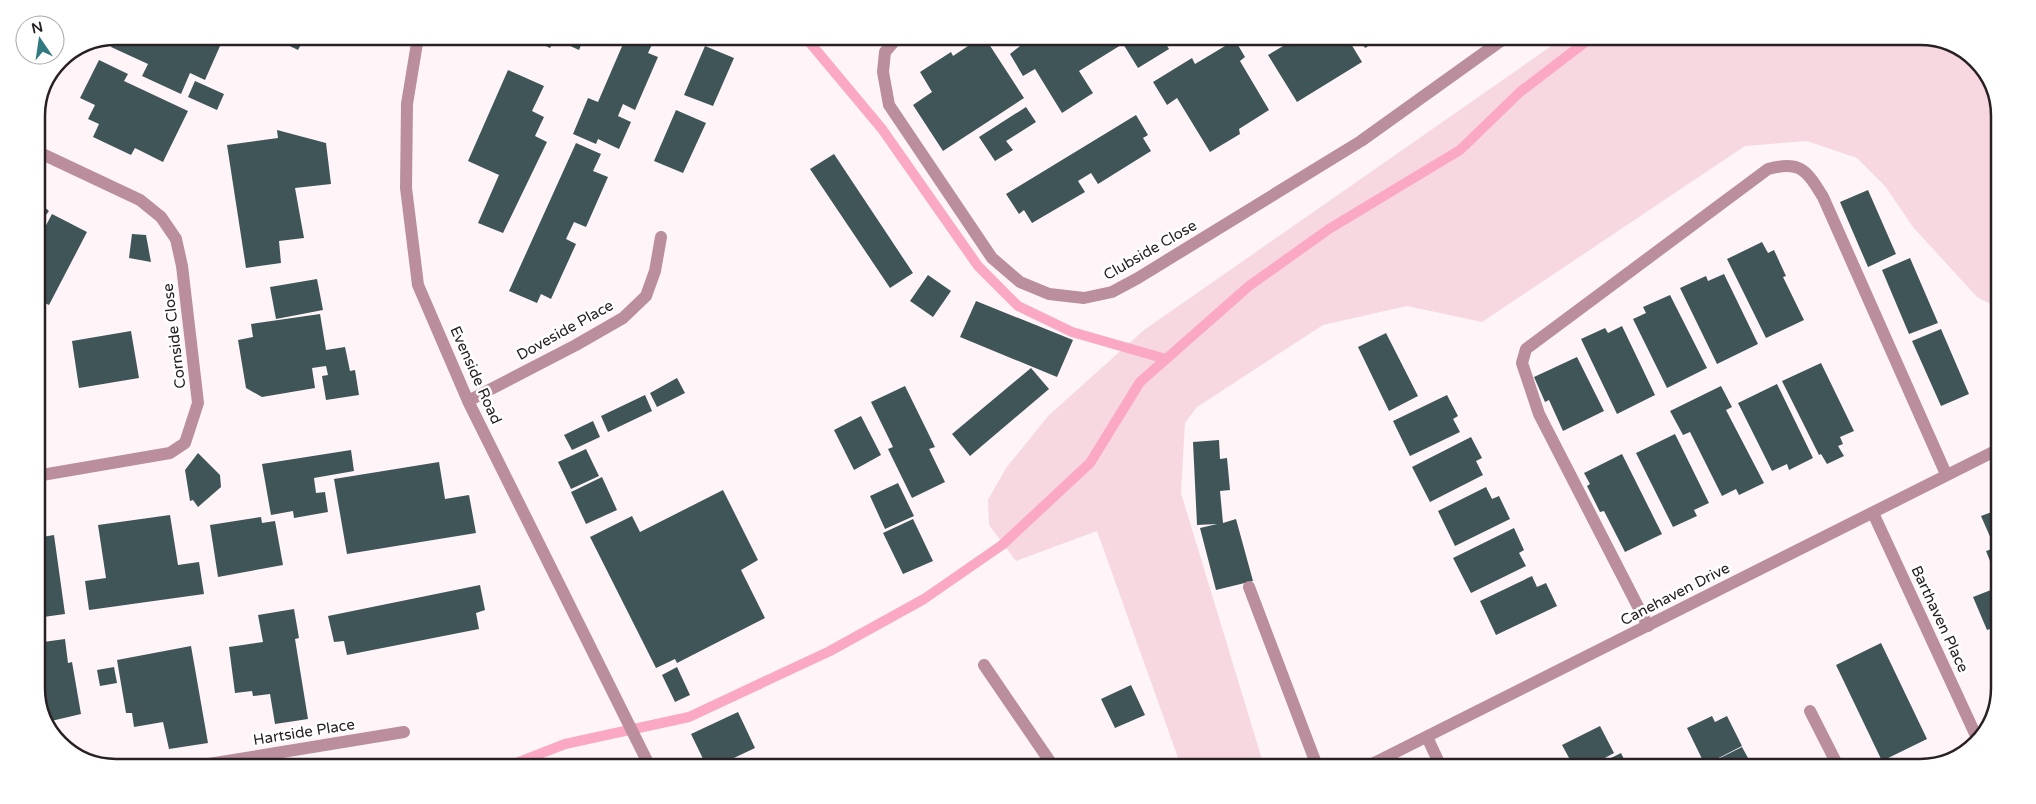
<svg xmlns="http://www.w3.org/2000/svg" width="2036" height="804" viewBox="0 0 2036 804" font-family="'Varela Round',sans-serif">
	<rect width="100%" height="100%" fill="#fff5f8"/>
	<path fill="#f7d8e1" d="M1560,40l386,1 37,27 17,43 -2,197 -21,-11 -64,-70 -28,-41 -28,-28 -50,-17 -62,5 -263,176 -75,-16 -84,19 -126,82 -12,16 -4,70 83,273h-83l-84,-235 -81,30 -27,-36 -1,-25 18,-32 43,-53 95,-85z"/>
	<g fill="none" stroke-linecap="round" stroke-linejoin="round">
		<path stroke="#fba8c5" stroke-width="10" d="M806,38l76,91 96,137 40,40 54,26 94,27
			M514,764l51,-20 124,-27 141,-66 94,-52 78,-54 88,-82 50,-81 109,-96 80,-57 131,-79 60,-58 68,-52"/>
	</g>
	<path fill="#3f5557" d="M117,36l107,1 -19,43 -15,-7 -9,21 -39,-18 6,-12 -37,-17z
		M271,37h34l-7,13z
		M527,37h63l-2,4 -4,-3 -5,12 -24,-11 -5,9z
		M626,37l29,1 -7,15 10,4 -23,53 -12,-6 -5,12 13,6 -12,27 -21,-10 -2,5 -23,-10 15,-36 10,4z
		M980,38h5l39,60 -81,53 -30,-46 19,-13 -12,-20 31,-20 2,4z
		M1030,38l87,1 4,6 -42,26 14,22 -31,20 -27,-44 -12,7 -13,-22z
		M1120,39h43l6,10 -31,19z
		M1295,39h53l14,23 -65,40 -29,-47z
		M1360,39h20l-15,9z
		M1235,40l10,17 -5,4 29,49 -30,19 1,5 -30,18 -33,-54 -10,7 -14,-23 39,-24 3,6z
		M705,46l29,12 -21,48 -29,-11z
		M99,60l29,14 -4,7 64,30 -25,51 -28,-14 -4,7 -38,-18 6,-13 -11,-5 7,-14 -15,-7z
		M508,70l36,16 -12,25 12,6 -9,19 12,6 -44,91 -25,-10 21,-48 -31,-14z
		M195,81l29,13 -7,16 -29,-13z
		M1026,107l10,15 -30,19 7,9 -18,11 -16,-24z
		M676,110l30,13 -23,50 -29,-12z
		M1136,115l12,20 -5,3 8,13 -53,33 -7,-11 -13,8 7,11 -53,31 -8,-13 -5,4 -13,-20z
		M277,130l49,13 5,41 -36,4 9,50 -25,3 2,22 -35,5 -19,-123 51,-7z
		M576,143l25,11 -8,17 15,6 -22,50 -12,-5 -8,17 10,5 -25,55 -10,-5 -4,9 -28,-12z
		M834,154l79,119 -23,15 -80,-119z
		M1868,190l28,64 -28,13 -28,-65z
		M36,200l13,11 -13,17z
		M52,214l35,18 -38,73 -13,-6v-55z
		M132,234l14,1 5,27 -22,-4z
		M1762,242l6,11 6,-3 12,26 -3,1 21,43 -38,18 -39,-79z
		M1910,258l28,65 -29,11 -27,-64z
		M1724,274l34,70 -41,20 -37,-76 26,-12 2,5z
		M928,275l23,16 -18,26 -23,-16z
		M317,279l6,31 -47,9 -6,-32z
		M1670,295l37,73 -40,20 -34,-69 13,-6 -3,-6z
		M976,301l97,39 -16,37 -97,-40z
		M320,314l6,36 19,-3 5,24 5,-1 4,25 -33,5 -4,-24 6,-1 -2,-9 -14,2 3,20 -53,9 -16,-9 -8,-48 15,-3 -2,-13z
		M1622,326l33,69 -38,19 -36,-75 24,-11 3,5z
		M1941,329l28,65 -28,12 -29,-65z
		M131,331l8,47 -60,10 -7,-47z
		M1386,333l32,63 -29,15 -31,-64z
		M1577,357l27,54 -41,20 -14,-31 -4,2 -11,-25z
		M1821,363l33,68 -14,6 3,7 -5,2 6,10 -17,8 -6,-10 -2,1 -37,-74z
		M1031,368l18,21 -79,67 -18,-22z
		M677,378l8,15 -28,14 -7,-14z
		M1777,384l36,74 -24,12 -2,-6 -15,7 -34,-68z
		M905,386l30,61 -6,2 16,33 -33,16 -24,-49 5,-2 -22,-45z
		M1721,386l11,21 -6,3 38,73 -25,12 -3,-6 -14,7 -32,-64 -7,3 -13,-24z
		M645,395l7,16 -44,21 -7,-16z
		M1447,395l11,21 -5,3 7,13 -50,24 -17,-35z
		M861,416l20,39 -27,15 -20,-40z
		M593,421l7,16 -28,13 -8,-15z
		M1675,434l34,69 -15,7 3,6 -24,11 -37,-74z
		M1471,437l11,21 -6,3 7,14 -53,27 -18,-35z
		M1219,440l1,19 7,-1 3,32 -10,1 3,32 13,-4 17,62 -37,9 -16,-62 17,-4 -20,1 -4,-83z
		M586,449l13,27 -28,13 -13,-27z
		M351,450l3,21 -40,7 2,15 9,-1 3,20 -34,6 -1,-7 -22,4 -9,-51z
		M198,453l22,22 1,12 -23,20 -5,-7 -3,1 -5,-31z
		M1622,454l40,80 -37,18 -21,-41 -4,1 -13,-26 3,-2 -6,-11z
		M439,462l6,37 24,-4 7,38 -129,21 -13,-75z
		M602,477l15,33 -31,14 -15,-32z
		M898,483l16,33 -29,13 -15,-33z
		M1486,487l6,12 7,-3 11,23 -55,27 -17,-35z
		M723,490l35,70 -17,10 24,48 -88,45 -2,-4 -19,9 -66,-131 42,-21 8,16z
		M1997,510l-1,66 -10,-25 9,-3 -14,-32z
		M170,515l8,50 21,-3 5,32 -115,16 -4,-29 21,-3 -8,-53z
		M261,517l1,6 13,-2 8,44 -65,12 -8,-52z
		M913,519l20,42 -30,13 -20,-41z
		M1514,528l10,22 -5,3 7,13 -55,27 -18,-35z
		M54,535l11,79 -29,4v-80z
		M1532,576l5,11 9,-4 11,23 -61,29 -16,-34z
		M480,585l5,25 -9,3 3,16 -132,26 -3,-14 -10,1 -6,-26z
		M1996,588v39l-9,3 -14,-33z
		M294,609l5,29 -4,1 13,80 -33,5 -5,-30 -17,2 -1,-5 -17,2 -6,-46 34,-5 -5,-27z
		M65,639l3,24 4,-1 9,52 -34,8 -11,-29v-50z
		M1881,643l46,96 -45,22 -46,-96z
		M191,646l17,97 -39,6 -6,-27 -29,5 -2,-14h-6l-9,-53z
		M114,667l3,16 -17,3 -3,-16z
		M677,667l13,28 -15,7 -13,-27z
		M1131,685l14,30 -30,13 -14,-29z
		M738,712l17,36 -36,17h-13l-15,-31z
		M1712,716l3,6 12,-6 15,30 -37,19 -18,-37z
		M1600,726l14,27 -26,14h-14l-12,-22z
		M1742,747l11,20h-46l-1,-2z
		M1621,753l7,14h-35z
		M1942,755l3,5 -26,8v-1z
		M1551,760l3,7h-16z"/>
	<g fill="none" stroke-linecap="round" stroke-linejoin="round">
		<path stroke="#bb8e9d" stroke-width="12" d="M1249,587l68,179
			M984,665l69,101"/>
		<path stroke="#bb8e9d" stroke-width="12" d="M418,37l-11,67 -1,84 12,97 50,116 181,364
			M897,38l-12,14 -2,20 6,33 103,153 28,24 29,12 35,4 28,-6 26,-14 223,-137 141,-101
			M36,151l104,49 21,17 15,22 6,27 16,137 -13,40 -15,10 -134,23
			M468,401l108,-56 47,-27 23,-22 9,-25 6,-34
			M1873,513l104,225
			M1648,626l-109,-212 -17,-51 4,-14 242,-180c33,-9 39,2 55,28l123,277
			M1810,711l29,57
			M209,764l195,-32"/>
		<path stroke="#bb8e9d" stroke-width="12" d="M1427,737l14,30
			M1368,766l629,-316"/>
	</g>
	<g text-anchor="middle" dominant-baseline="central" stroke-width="5" stroke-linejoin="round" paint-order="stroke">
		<g font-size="15" fill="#282023" stroke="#fff">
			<text transform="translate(1150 250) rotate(-30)">Clubside Close</text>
			<text transform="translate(565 330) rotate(-29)">Doveside Place</text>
			<text transform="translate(174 336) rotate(-97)">Cornside Close</text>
			<text transform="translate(476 375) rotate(66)">Evenside Road</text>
			<text transform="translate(1675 594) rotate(-27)">Canehaven Drive</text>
			<text transform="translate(1940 619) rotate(65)">Barthaven Place</text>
			<text transform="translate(304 732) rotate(-9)">Hartside Place</text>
		</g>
	</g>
	<path d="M0 0H2036V804H0ZM116 45H1920A71 71 0 0 1 1991 116V688A71 71 0 0 1 1920 759H116A71 71 0 0 1 45 688V116A71 71 0 0 1 116 45Z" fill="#fff" fill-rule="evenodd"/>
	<path fill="none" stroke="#282023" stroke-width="2.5" d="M116 45H1920A71 71 0 0 1 1991 116V688A71 71 0 0 1 1920 759H116A71 71 0 0 1 45 688V116A71 71 0 0 1 116 45Z"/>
	<g transform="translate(40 40) rotate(347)"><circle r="24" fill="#ffffff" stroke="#a9a6a7"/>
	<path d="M0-4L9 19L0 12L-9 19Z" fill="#327a81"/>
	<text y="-8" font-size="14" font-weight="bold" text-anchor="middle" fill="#282023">N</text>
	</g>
</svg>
